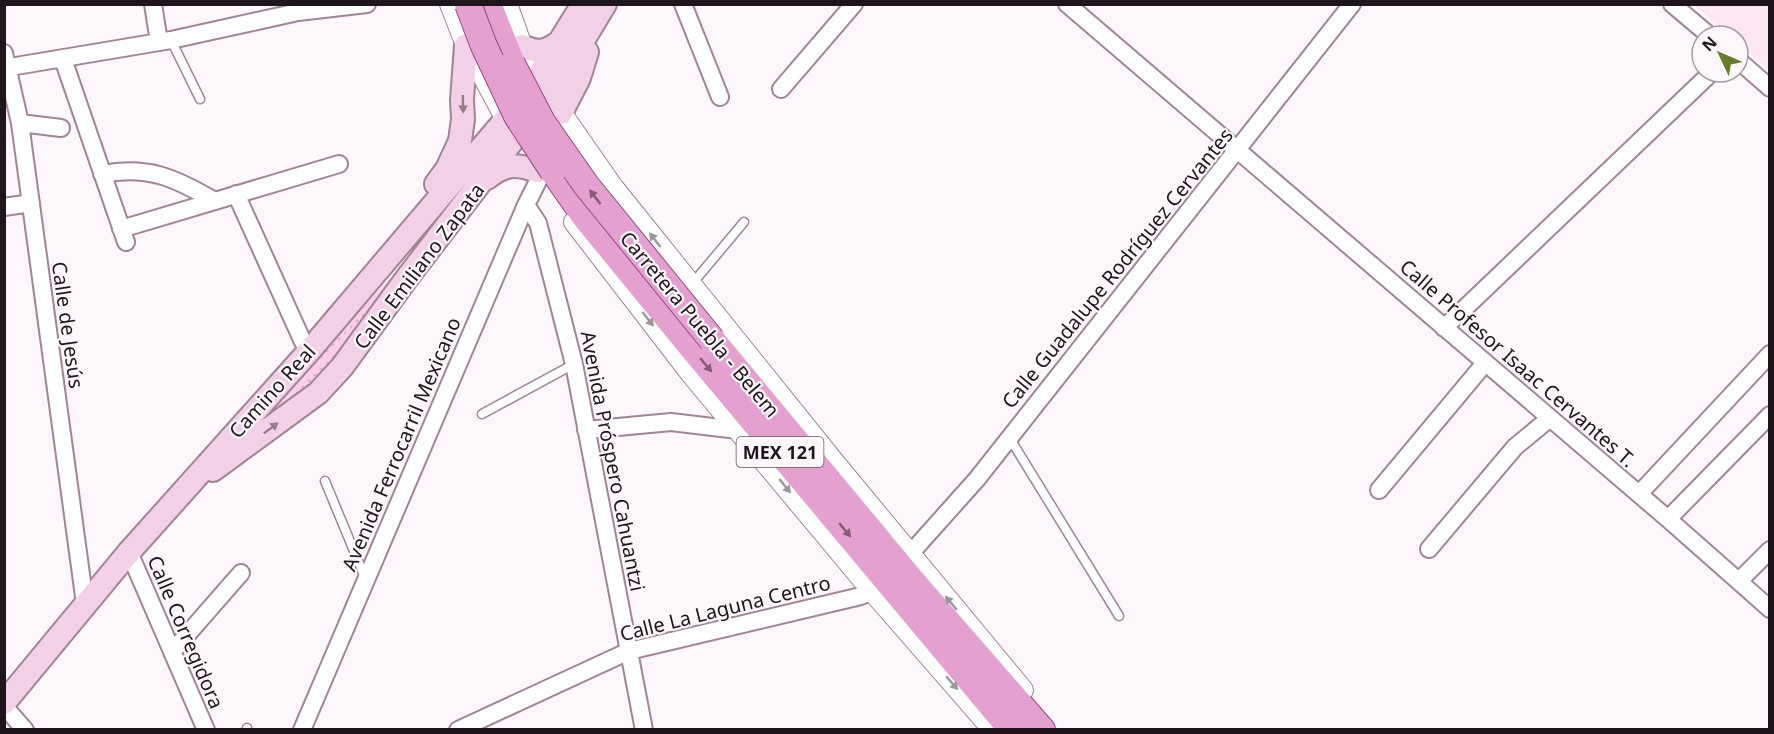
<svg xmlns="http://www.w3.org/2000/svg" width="1774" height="734" viewBox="0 0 1774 734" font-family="'Noto Sans',sans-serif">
	<defs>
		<pattern id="park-dots" width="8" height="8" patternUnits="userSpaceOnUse" patternTransform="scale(1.5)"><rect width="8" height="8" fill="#fcceeb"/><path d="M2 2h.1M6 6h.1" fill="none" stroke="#d8b0c9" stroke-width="1.8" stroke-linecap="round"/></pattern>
	</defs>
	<rect width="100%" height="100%" fill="#fdf6fa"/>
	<path fill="#fee6f5" d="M1694,5h75v66l-31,-28v-7h-8z"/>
	<path fill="url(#park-dots)" d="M415,252l-97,131 -79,56z"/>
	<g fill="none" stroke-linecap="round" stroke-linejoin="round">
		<defs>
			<path id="service" d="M171,40l29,59
				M692,284l52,-62
				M482,414l92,-50
				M1009,437l110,179
				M325,481l41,99
				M247,728v2"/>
			<path id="minor" d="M153,4l6,38
				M683,4l37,93
				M1067,4l601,515 102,90
				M1672,4l38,32
				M4,53l16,70 65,481
				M63,59l63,183
				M1738,60l32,28
				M4,68l167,-28 127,-28 69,-8
				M781,89l73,-85
				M20,123l41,5
				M102,174c46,-9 73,4 113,27
				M236,194l67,148
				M526,205l12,18 36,141 70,366
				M4,207l27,-4
				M121,229l218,-65
				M1444,328l268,-256
				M586,430l85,-8 67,8
				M1379,490l106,-127
				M1639,494l131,-140
				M1668,519l102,-104
				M1429,549l86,-102 35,-29
				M129,552l77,178
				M910,554l67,-75 375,-475
				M1739,581l31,-31
				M172,652l69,-79
				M4,706l21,24
				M302,730l224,-525 15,-30
				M458,730l171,-79 232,-55 11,-5"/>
			<path id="tertiary" d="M450,4l16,41 42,78
				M507,4l15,42 15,32 76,109 222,276 188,227
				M574,222l117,152 181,217 121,139"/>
			<path id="secondary" d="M522,46c18,8 23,6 39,-5
				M561,113l18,-35 8,-26
				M487,178c19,-15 29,-14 51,-7
				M436,184l11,-15 13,-28 3,-22 -1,-19 4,-55
				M213,470l105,-77 24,-26 65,-89 109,-142 33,-39 56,-93
				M4,703l125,-151 181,-202 196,-231 31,-41 46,-74"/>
			<path id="primary" d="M488,4l24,60
				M553,171l33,47 109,133 317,379
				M712,340l200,241 130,149"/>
		</defs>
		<use href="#service" stroke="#a18496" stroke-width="11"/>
		<use href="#minor" stroke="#a18496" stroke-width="20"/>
		<use href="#tertiary" stroke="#a18496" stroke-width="22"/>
		<use href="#secondary" stroke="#a18496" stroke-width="26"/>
		<use href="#primary" stroke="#93487d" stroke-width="28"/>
		<use href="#service" stroke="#fff" stroke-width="8"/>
		<use href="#minor" stroke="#fff" stroke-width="16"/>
		<use href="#tertiary" stroke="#fff" stroke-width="20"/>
		<use href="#secondary" stroke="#f2d0e8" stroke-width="22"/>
		<use href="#primary" stroke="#e4a1d0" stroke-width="26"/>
		<defs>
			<path id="primary-bridge" d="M468,4l16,42 33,70 36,55
				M512,64l30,58 44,63 126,155"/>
		</defs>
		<use href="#primary-bridge" stroke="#93487d" stroke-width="28" stroke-linecap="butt"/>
		<use href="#primary-bridge" stroke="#e4a1d0" stroke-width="26"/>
	</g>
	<defs><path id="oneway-solid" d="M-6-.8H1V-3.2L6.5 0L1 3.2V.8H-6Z" transform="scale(1.5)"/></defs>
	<g fill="#937c8c">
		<use href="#oneway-solid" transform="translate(463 104) rotate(89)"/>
		<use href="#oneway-solid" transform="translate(271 428) rotate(-37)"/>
	</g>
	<g fill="#825b76">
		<use href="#oneway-solid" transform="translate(595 197) rotate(-128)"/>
		<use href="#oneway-solid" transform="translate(706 365) rotate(50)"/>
		<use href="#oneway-solid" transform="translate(845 530) rotate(50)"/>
	</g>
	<g fill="#9a9699">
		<use href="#oneway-solid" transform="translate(655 240) rotate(-128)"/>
		<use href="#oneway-solid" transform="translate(648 319) rotate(52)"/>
		<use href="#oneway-solid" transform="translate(785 486) rotate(51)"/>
		<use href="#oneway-solid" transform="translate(951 603) rotate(-130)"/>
		<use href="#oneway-solid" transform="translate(952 683) rotate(49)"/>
	</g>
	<g text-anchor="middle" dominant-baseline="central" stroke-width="4.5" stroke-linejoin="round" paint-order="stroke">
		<rect fill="#fdf6fa" stroke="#62585f" stroke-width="1.5" x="736.5" y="437" width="87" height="30" rx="4.5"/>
		<g font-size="18" font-weight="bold" fill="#1f151c">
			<text x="780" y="452">MEX 121</text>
		</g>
		<g font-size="20" fill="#1f151c" stroke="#fdf6fa">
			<text transform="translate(419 266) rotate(-53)">Calle Emiliano Zapata</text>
			<text transform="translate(1117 268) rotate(-51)">Calle Guadalupe Rodríguez Cervantes</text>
			<text transform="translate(700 324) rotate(50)">Carretera Puebla - Belem</text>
			<text transform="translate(68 325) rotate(82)">Calle de Jesús</text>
			<text transform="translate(1518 363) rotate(41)">Calle Profesor Isaac Cervantes T.</text>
			<text transform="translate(272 391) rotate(-48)">Camino Real</text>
			<text transform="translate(401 444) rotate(-67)">Avenida Ferrocarril Mexicano</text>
			<text transform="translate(613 461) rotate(79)">Avenida Próspero Cahuantzi</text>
			<text transform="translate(725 608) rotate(-14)">Calle La Laguna Centro</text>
			<text transform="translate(186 632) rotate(67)">Calle Corregidora</text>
		</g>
	</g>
	<rect width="1774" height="734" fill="none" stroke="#1f151c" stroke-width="12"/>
	<g transform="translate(1720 54) rotate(314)"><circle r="28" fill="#fdf6fa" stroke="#a49ca1" stroke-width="1.5"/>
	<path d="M0-4.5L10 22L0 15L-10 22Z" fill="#677d2e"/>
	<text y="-9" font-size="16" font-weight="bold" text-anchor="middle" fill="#1f151c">N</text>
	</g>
</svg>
